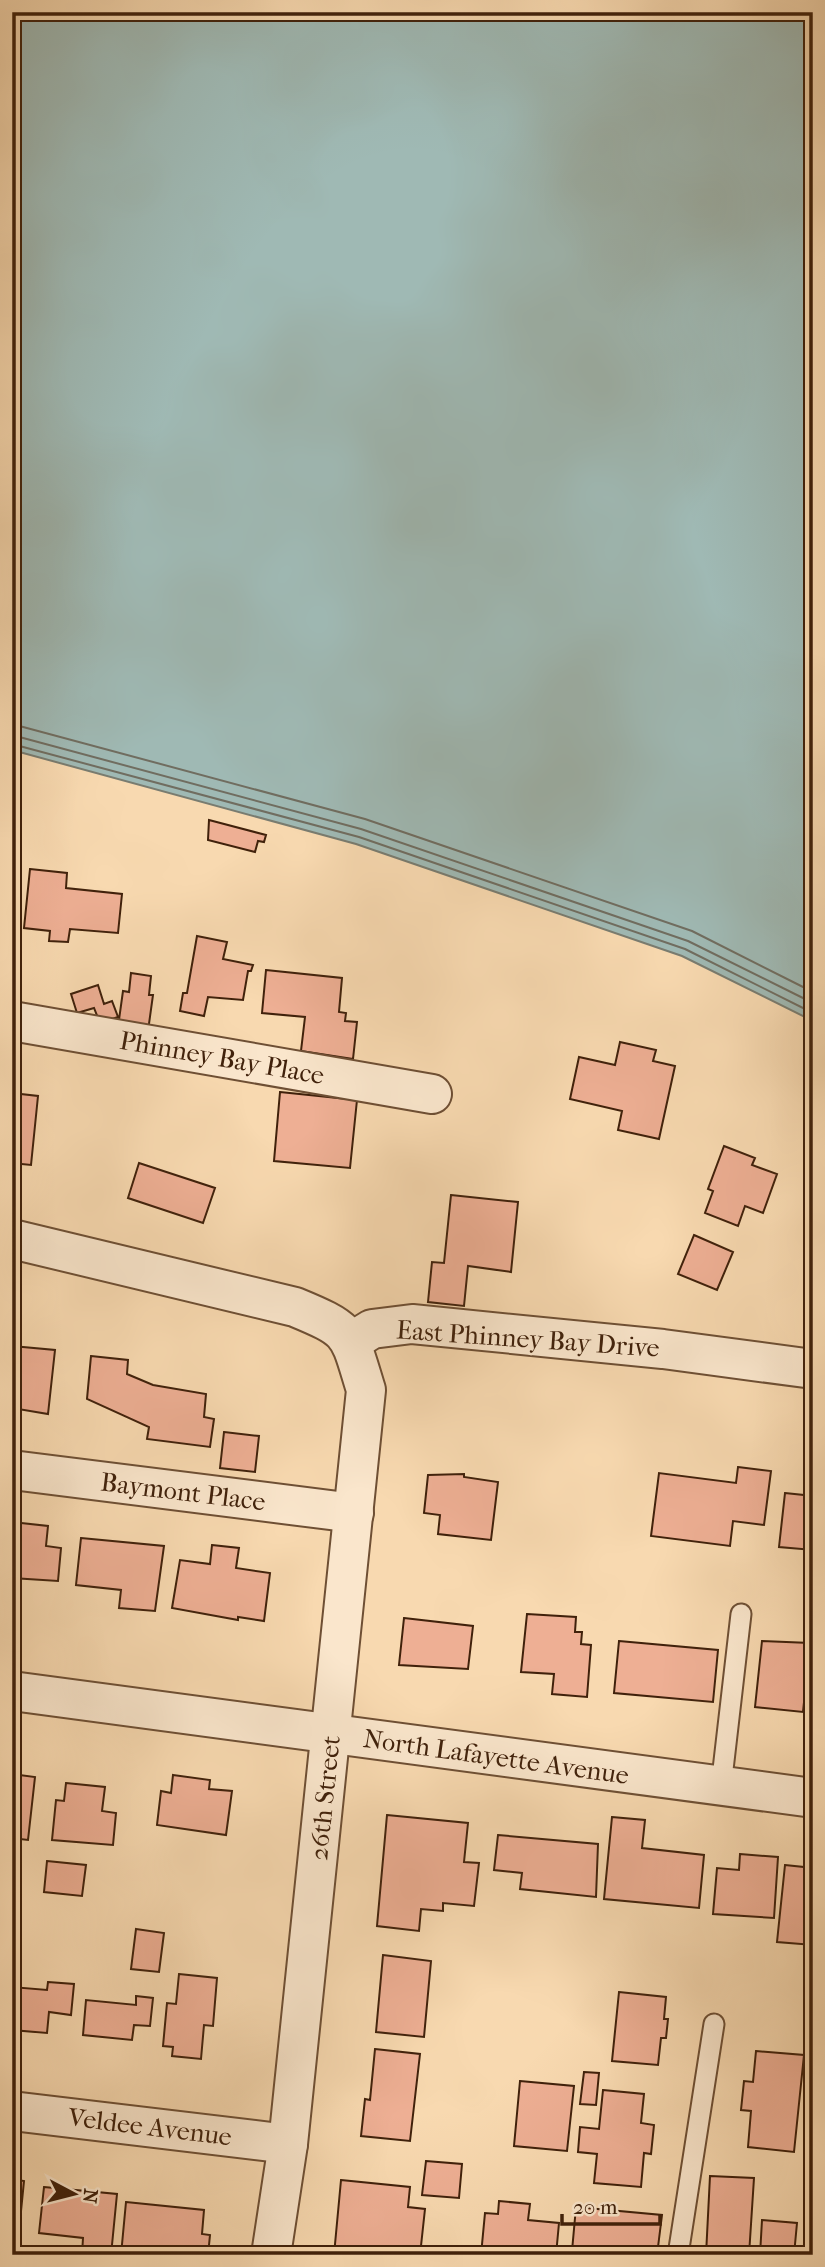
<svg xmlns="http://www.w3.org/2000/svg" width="825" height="2267" viewBox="0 0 825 2267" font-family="'IM FELL French Canon',serif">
	<rect width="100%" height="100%" fill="#f8d9b0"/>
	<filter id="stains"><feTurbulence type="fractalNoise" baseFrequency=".00286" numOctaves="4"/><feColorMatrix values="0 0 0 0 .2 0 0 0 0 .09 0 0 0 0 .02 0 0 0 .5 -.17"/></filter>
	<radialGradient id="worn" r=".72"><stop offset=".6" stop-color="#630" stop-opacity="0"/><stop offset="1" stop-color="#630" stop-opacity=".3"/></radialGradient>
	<path fill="#9fb9b4" stroke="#797c70" stroke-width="2" d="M12,12h801v1009l-131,-65 -326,-112 -344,-94z"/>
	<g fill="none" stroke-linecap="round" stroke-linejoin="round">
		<path stroke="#706d60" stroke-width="2" d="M12,724l353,95 327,112 121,61
			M12,735l349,94 327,112 125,62
			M12,744l347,93 326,112 128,64"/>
	</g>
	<path fill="#eeaf94" stroke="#40210b" stroke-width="2" d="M209,820l57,15 -2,7 -6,-1 -3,11 -47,-12z
		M30,869l37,4 -1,15 56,6 -4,39 -48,-4 -2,13 -19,-1 1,-10 -26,-3z
		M197,936l30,6 -4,17 30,6 -2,6h-3l-5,29 -35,-3 -4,19 -24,-5 3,-18h4z
		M266,970l76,8 -3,34 7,1 -1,8 12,1 -4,37 -52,-8 4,-34 -43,-4z
		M131,973l20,3 -2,19h4l-5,36 -30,-4 5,-36 6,1z
		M98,985l6,19 8,-3 6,16 -18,6 -6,-15 -17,5 -6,-19z
		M620,1042l36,8 -3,11 22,5 -16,73 -41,-9 4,-19 -52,-12 9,-42 36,8z
		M280,1092l77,8 -7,68 -76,-7z
		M12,1093l26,3 -7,69 -19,-2z
		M724,1146l31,12 -3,7 25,9 -14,39 -18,-7 -7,20 -33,-13 8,-22 -5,-2z
		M139,1163l76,25 -12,35 -75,-25z
		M451,1195l67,7 -7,70 -43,-6 -4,40 -36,-4 4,-40 12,1z
		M694,1235l39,17 -16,38 -39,-16z
		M12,1346l43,4 -7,64 -36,-6z
		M91,1356l37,4 -1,14 26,11 53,9 -2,23 10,2 -4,28 -63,-8 2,-12 -62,-28z
		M224,1432l35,4 -4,36 -35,-4z
		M738,1467l33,4 -7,54 -31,-4 -3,25 -79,-10 8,-63 77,10z
		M464,1474v3l34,5 -7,58 -53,-6 2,-19 -16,-2 4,-38z
		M785,1493l28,3v54l-34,-3z
		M12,1522l36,4 -2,20 15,2 -3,33 -46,-3z
		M81,1538l83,8 -9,65 -36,-3 2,-18 -45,-5z
		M212,1545l27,3 -3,20 34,5 -6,48 -26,-4v3l-66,-12 8,-48 30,4z
		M527,1614l49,3 -1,15h7l-1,12 10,1 -4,52 -35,-3 2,-20 -33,-2z
		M404,1618l69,8 -5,43 -69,-4z
		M619,1641l99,9 -5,52 -99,-9z
		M762,1641l48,2 -7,69 -48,-5z
		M12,1774l23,3 -7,63 -16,-2z
		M173,1775l37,5 -1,9 23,2 -6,44 -69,-10 4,-34 10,2z
		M66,1783l39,4 -3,24 14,2 -3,32 -61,-5 4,-40 8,1z
		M387,1815l81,8 -4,39 15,1 -5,43 -31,-3v8l-22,-2 -2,22 -42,-5z
		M612,1817l33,3 -3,28 62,7 -5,53 -95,-9z
		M498,1835l100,9 -2,53 -76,-8 2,-16 -28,-3z
		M740,1854l38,3 -4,61 -61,-4 4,-46 22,2z
		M47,1861l39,4 -4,31 -38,-4z
		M785,1865l28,3v77l-36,-3z
		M136,1929l28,4 -5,39 -28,-3z
		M383,1955l48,6 -7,76 -48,-5z
		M179,1974l38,4 -4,48 -9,-1 -3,34 -29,-3 1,-9 -10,-1 4,-43 9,1z
		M48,1982l26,2 -3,31 -22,-3 -2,21 -35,-3v-43l35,3z
		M619,1992l47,5 -2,22h4l-2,19h-5l-3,27 -46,-4z
		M136,1996l17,2 -3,28 -16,-1 -2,15 -49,-5 3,-35 50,5z
		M375,2049l45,5 -10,87 -49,-5 4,-37 5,1z
		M756,2051l48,4 -10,97 -46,-5 3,-36 -10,-1 3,-29 9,1z
		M584,2072l15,1 -3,32 -16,-1z
		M520,2081l54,5 -7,65 -53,-5z
		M603,2090l41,4 -3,29 13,2 -3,29 -7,-1 -3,34 -47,-4 3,-29 -19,-2 2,-25 19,2z
		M426,2161l36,3 -3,34 -37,-3z
		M710,2176l44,2 -5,77h-43z
		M12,2179l12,2 -7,70 -5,-1z
		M341,2180l69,7 -2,20 17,2 -5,46h-86z
		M44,2187l73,7 -6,61h-29l1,-17 -44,-5z
		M499,2201l31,3 -2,16 31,3 -3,32h-75l4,-42 13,1z
		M126,2202l78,8 -2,24 8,1 -2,20 -59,-4v4h-28z
		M576,2207l86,8 -5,40 -85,-4z
		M762,2220l35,3 -3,32h-34z"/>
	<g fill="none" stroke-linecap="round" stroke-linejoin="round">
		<defs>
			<path id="service" d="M721,1787l20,-173
				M678,2255l36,-231"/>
			<path id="minor" d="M12,1021l420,73
				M351,1342l21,-13 40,-5 251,25 150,20
				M12,1470l342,43
				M12,1691l801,107
				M12,2111l276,33"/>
			<path id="tertiary" d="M12,1239l283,68c58,24 53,25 71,83l-78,754 -17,111"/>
		</defs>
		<use href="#service" stroke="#6e4f34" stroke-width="23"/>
		<use href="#minor" stroke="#6e4f34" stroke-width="42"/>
		<use href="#tertiary" stroke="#6e4f34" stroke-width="42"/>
		<use href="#service" stroke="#fae6cc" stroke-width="19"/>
		<use href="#minor" stroke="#fae6cc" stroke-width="38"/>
		<use href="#tertiary" stroke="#fae6cc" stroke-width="38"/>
	</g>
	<g text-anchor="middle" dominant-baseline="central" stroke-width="5" stroke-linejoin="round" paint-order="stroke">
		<g font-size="26" fill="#40210b" stroke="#fae6cc">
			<text transform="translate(222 1058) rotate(10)">Phinney Bay Place</text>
			<text transform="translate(528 1339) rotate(4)">East Phinney Bay Drive</text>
			<text transform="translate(183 1492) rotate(7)">Baymont Place</text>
			<text transform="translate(496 1757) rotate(8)">North Lafayette Avenue</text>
			<text transform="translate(325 1798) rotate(-84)">26th Street</text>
			<text transform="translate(150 2127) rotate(7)">Veldee Avenue</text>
		</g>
	</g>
	<rect width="825" height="2267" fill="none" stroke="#f8d9b0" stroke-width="42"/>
	<rect x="14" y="14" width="797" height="2239" fill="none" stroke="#40210b" stroke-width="3.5"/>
	<rect x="21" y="21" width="783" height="2225" fill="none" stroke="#40210b" stroke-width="2"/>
	<g transform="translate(74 2194) rotate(97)" stroke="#fae6cc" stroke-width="5" paint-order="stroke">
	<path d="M0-5L12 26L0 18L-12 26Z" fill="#40210b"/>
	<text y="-10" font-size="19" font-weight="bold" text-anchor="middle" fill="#40210b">N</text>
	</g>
	<path d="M562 2214v10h98v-10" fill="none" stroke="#40210b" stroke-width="3.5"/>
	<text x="573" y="2214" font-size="21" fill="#40210b" stroke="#fae6cc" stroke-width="5" paint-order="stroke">20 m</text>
	<rect width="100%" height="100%" filter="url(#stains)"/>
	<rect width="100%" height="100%" fill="url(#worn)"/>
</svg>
